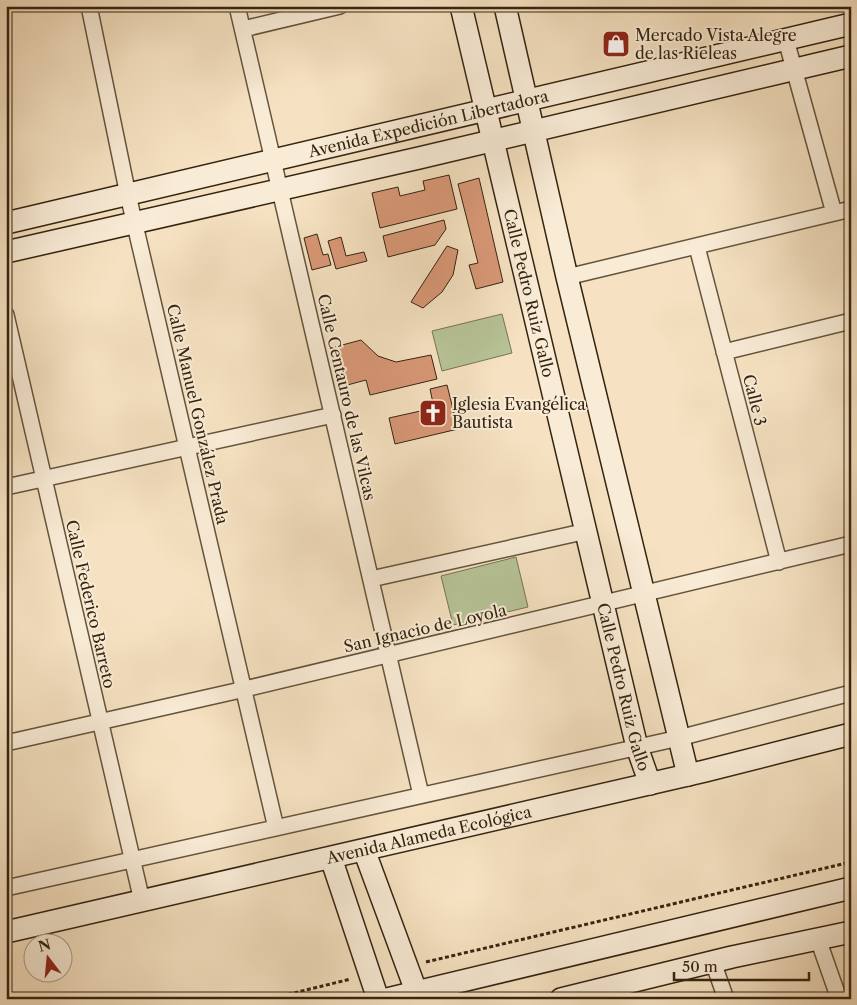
<svg xmlns="http://www.w3.org/2000/svg" width="857" height="1005" viewBox="0 0 857 1005" font-family="'Libre Caslon Text',serif">
	<rect width="100%" height="100%" fill="#f6e2c2"/>
	<filter id="stains"><feTurbulence type="fractalNoise" baseFrequency=".004" numOctaves="4"/><feColorMatrix values="0 0 0 0 .2 0 0 0 0 .09 0 0 0 0 .02 0 0 0 .5 -.17"/></filter>
	<radialGradient id="worn" r=".72"><stop offset=".6" stop-color="#630" stop-opacity="0"/><stop offset="1" stop-color="#630" stop-opacity=".3"/></radialGradient>
	<path fill="#b7c497" stroke="#767454" d="M502,314l10,39 -70,18 -10,-40z
		M516,557l12,50 -75,18 -12,-49z"/>
	<path fill="#d99877" stroke="#342410" d="M449,175l8,34 -77,19 -8,-35 26,-6 2,9 25,-6 -2,-9z
		M479,178l24,104 -27,7 -7,-24 9,-2 -20,-79z
		M444,220l2,9 -11,16 -47,12 -5,-21z
		M317,234l6,21 5,-1 3,11 -19,5 -8,-32z
		M341,237l5,19 18,-4 3,9 -31,8 -8,-28z
		M447,246l11,4 -5,25 -11,17 -19,16 -12,-6z
		M361,340l17,16 18,6 35,-7 6,24 -67,16 -4,-15 -26,7 -9,-39z
		M447,385l11,44 -63,15 -6,-26 45,-10 -4,-19z"/>
	<g fill="none" stroke-linecap="round" stroke-linejoin="round">
		<defs>
			<path id="street" d="M89,6l39,189 148,633
				M237,6l184,789
				M243,29l97,-23
				M786,40l48,173
				M697,247l82,315
				M567,277l284,-68
				M6,315l136,586
				M724,352l127,-31
				M6,487l327,-72
				M371,579l216,-48
				M6,743l239,-54 606,-145
				M6,888l673,-150 172,-45
				M818,939l21,60
				M713,962l13,37"/>
			<g id="secondary">
				<path id="s1" d="M461,6l176,741 13,37"/>
				<path d="M505,6l62,271 121,498"/>
				<path id="s2" d="M6,223l845,-199"/>
				<path d="M6,252l413,-94 432,-102"/>
				<path d="M364,850l55,149"/>
				<path d="M331,858l47,141"/>
				<path id="s3" d="M6,932l699,-161 146,-37"/>
				<path d="M387,999l464,-111"/>
				<path d="M561,999l171,-42 119,-25"/>
			</g>
		</defs>
		<use href="#street" stroke="#64543c" stroke-width="18"/>
		<use href="#secondary" stroke="#342410" stroke-width="24"/>
		<path stroke="#342410" stroke-width="3" stroke-dasharray="4 2.5" stroke-linecap="butt" d="M426,962l425,-100
			M269,999l82,-20"/>
		<use href="#street" stroke="#f9ecd7" stroke-width="15"/>
		<use href="#secondary" stroke="#f9ecd7" stroke-width="21"/>
	</g>
	<defs>
		<symbol id="shop-square" viewBox="-11 -11 22 22"><rect x="-9" y="-9" width="18" height="18" rx="4" fill="#8f2418" stroke="#f9ecd7"/><path d="M-5-2.5h2.3a2.7 3.5 0 0 1 5.4 0H5L5.5 6h-11ZM-1.5-2.5h3a1.5 2.3 0 0 0-3 0Z" fill="#fff"/></symbol>
		<symbol id="church-square" viewBox="-11 -11 22 22"><rect x="-9" y="-9" width="18" height="18" rx="4" fill="#8f2418" stroke="#f9ecd7"/><path d="M-1.2-6h2.4v3.5h3.3v2.4h-3.3V6h-2.4V-.1h-3.3v-2.4h3.3Z" fill="#fff"/></symbol>
	</defs>
	<g fill-rule="evenodd">
		<use href="#shop-square" x="600" y="28" width="32" height="32"/>
		<use href="#church-square" x="417" y="397" width="32" height="32"/>
	</g>
	<g text-anchor="middle" dominant-baseline="central" stroke-width="4" stroke-linejoin="round" paint-order="stroke">
		<g font-size="16" fill="#342410" stroke="#f9ecd7" text-anchor="start">
			<text x="635" y="35">Mercado Vista Alegre<tspan x="635" dy="18">de las Rieleas</tspan></text>
			<text x="452" y="404">Iglesia Evangélica<tspan x="452" dy="18">Bautista</tspan></text>
		</g>
		<g font-size="16" fill="#342410" stroke="#f9ecd7">
			<text stroke="none"><textPath href="#s2" startOffset="434">Avenida Expedición Libertadora</textPath></text>
			<text stroke="none"><textPath href="#s1" startOffset="295">Calle Pedro Ruiz Gallo</textPath></text>
			<text transform="translate(347 397) rotate(77)">Calle Centauro de las Vilcas</text>
			<text transform="translate(755 400) rotate(76)">Calle 3</text>
			<text transform="translate(198 414) rotate(77)">Calle Manuel González Prada</text>
			<text transform="translate(91 604) rotate(77)">Calle Federico Barreto</text>
			<text transform="translate(425 628) rotate(-13)">San Ignacio de Loyola</text>
			<text stroke="none"><textPath href="#s1" startOffset="700">Calle Pedro Ruiz Gallo</textPath></text>
			<text stroke="none"><textPath href="#s3" startOffset="434">Avenida Alameda Ecológica</textPath></text>
		</g>
	</g>
	<rect width="857" height="1005" fill="none" stroke="#f6e2c2" stroke-width="25"/>
	<rect x="8" y="8" width="842" height="990" fill="none" stroke="#342410" stroke-width="2.5"/>
	<rect x="12" y="12" width="832" height="980" fill="none" stroke="#342410"/>
	<g transform="translate(48 958) rotate(344)"><circle r="24" fill="#f9ecd7" stroke="#aa9c87"/>
	<path d="M0-4L9 19L0 12L-9 19Z" fill="#8f2418"/>
	<text y="-8" font-size="14" font-weight="bold" text-anchor="middle" fill="#342410">N</text>
	</g>
	<path d="M674 972v8h135v-8" fill="none" stroke="#342410" stroke-width="2.5"/>
	<text x="682" y="972" font-size="15" fill="#342410" stroke="#f9ecd7" stroke-width="4" paint-order="stroke">50 m</text>
	<rect width="100%" height="100%" filter="url(#stains)"/>
	<rect width="100%" height="100%" fill="url(#worn)"/>
</svg>
